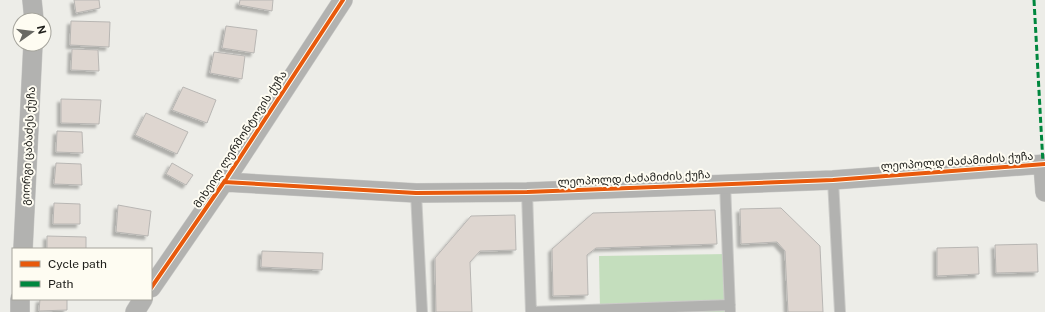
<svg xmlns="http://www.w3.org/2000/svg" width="1045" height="312" viewBox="0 0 1045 312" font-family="'Public Sans','Noto Sans Georgian',sans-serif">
	<defs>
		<filter id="shadow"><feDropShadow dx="-3.5" dy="3.5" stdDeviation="1" flood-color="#0004"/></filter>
	</defs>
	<rect width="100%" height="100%" fill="#edede8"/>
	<path fill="#c4debd" d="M728,254l2,58h-116l-14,-2 -1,-54z"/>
	<path fill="#ded6d0" stroke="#b8b6b3" filter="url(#shadow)" d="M74,0h25l1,8 -24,5z
		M240,0h33l-1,11 -33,-6z
		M71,21l39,1 -1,25 -39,-2z
		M226,26l31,4 -3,23 -32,-5z
		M72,49l26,1 1,21 -28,-1z
		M214,52l31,4 -3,23 -32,-6z
		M183,87l33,13 -9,23 -35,-13z
		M61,99l40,1 -2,24 -38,-1z
		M146,113l42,19 -11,22 -42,-19z
		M57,131l25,1 1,21 -27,-1z
		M56,163l25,1 1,21 -28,-1z
		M172,163l21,12 -7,10 -20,-11z
		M54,203l26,1v20h-27z
		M118,205l33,6 -3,25 -32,-4z
		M781,208l39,38 3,66h-35l-3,-61 -8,-9 -36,2 -1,-35z
		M715,210l2,34 -121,4 -9,7 1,40 -35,1 -1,-47 41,-36z
		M515,215l1,35 -36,1 -10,11 2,50h-36l-1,-54 36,-42z
		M47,236l39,1v12h-39z
		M1037,244l1,28 -42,1 -1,-28z
		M978,247l1,27 -42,2v-28z
		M262,251l61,2 -1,17 -61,-3z
		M40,299h27v11l-28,1z"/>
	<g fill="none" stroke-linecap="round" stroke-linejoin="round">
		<defs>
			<path id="service" d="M833,180l7,132
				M725,183l5,128
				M527,192l4,120
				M416,193l6,119
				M531,312l199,-7"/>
			<path id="minor" d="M32,0l2,20
				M1043,164l2,28
				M224,182l192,11 111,-1 306,-12 212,-16
				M23,249l10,-205
				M151,288l73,-106 119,-182
				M20,312v-13
				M135,312l8,-13"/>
		</defs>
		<use href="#service" stroke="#cbcbc8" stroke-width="12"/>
		<use href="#minor" stroke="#cbcbc8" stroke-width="20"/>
		<use href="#service" stroke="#b2b2b0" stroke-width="10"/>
		<use href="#minor" stroke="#b2b2b0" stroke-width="19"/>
		<path stroke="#00873e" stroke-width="3" stroke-dasharray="6 3" stroke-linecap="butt" d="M1034,0l9,164"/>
		<defs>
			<path id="cycleway" d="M224,182l192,11 111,-1 306,-12 212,-16
				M151,288l73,-106 119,-182"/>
		</defs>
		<use href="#cycleway" stroke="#fefcf2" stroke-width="6"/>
		<use href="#cycleway" stroke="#e8590c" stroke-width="4"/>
	</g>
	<g text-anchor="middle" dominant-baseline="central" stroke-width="4" stroke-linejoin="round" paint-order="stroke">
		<g font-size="11" fill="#20201c" stroke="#fefcf2">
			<text transform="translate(240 139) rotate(-57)">მიხეილ ლერმონტოვის ქუჩა</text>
			<text transform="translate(28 146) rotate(-87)">გიორგი ცაბაძეს ქუჩა</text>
			<text transform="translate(957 161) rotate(-4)">ლეოპოლდ ძაძამიძის ქუჩა</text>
			<text transform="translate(634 178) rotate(-3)">ლეოპოლდ ძაძამიძის ქუჩა</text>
		</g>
	</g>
	<rect x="12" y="248" width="140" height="52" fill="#fefcf2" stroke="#a5a49c"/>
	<rect x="20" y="261" width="20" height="6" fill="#e8590c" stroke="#a5a49c"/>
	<text x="48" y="268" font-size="12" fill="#20201c">Cycle path</text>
	<rect x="20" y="281" width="20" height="6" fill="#00873e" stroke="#a5a49c"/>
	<text x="48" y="288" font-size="12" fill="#20201c">Path</text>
	<g transform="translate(32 32) rotate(76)"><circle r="19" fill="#fefcf2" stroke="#a5a49c"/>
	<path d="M0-3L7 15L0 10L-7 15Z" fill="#686863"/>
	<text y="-6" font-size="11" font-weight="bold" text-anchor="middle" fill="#20201c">N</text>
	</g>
</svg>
